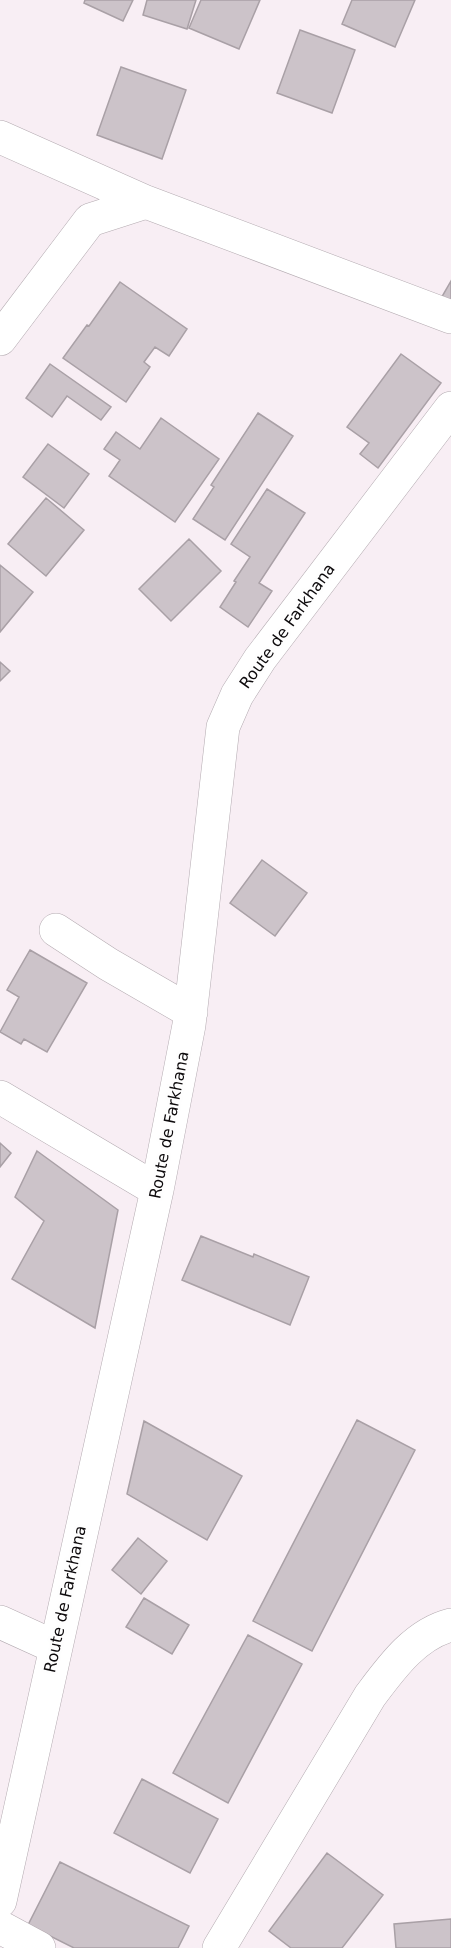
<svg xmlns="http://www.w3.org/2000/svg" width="451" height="1948" viewBox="0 0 451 1948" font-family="'DejaVu Sans',sans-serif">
	<rect width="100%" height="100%" fill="#f8eef4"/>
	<path fill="#ccc3c9" stroke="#a9a0a6" stroke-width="1.5" d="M85,0h48l-10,21 -39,-18z
		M147,0h49l-9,29 -44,-14z
		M201,0h59l-21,49 -50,-21z
		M352,0h63l-20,47 -53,-23z
		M300,30l55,20 -23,63 -55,-20z
		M121,67l65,23 -24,69 -65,-24z
		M451,281v26l-11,-7z
		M120,282l67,47 -18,27 -14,-9 -11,15 6,5 -24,35 -63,-44 24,-33 2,1z
		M401,354l40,29 -63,85 -18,-14 9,-11 -22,-16z
		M50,364l61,43 -10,13 -34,-24 -15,21 -26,-19z
		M258,413l35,23 -68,104 -32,-21 21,-32 -3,-2z
		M161,418l58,41 -44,63 -66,-46 11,-16 -16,-11 12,-17 24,17z
		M48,444l41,30 -25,34 -41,-31z
		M267,489l38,24 -46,70 13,8 -24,36 -28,-20 16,-25 -2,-1 16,-24 -19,-13z
		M46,498l38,32 -38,46 -38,-32z
		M189,539l32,32 -50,50 -32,-32z
		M0,565l33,27 -33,40z
		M0,662l10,9 -10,10z
		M262,860l45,33 -32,43 -45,-33z
		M30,950l57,33 -40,69 -23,-13 -3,5 -21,-12 19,-35 -12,-7z
		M0,1143l11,10 -11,14z
		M37,1151l81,59 -23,118 -83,-49 32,-58 -29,-24z
		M201,1236l52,21 1,-3 55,23 -19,48 -108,-45z
		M357,1420l58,30 -103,201 -59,-30z
		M144,1421l98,55 -35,64 -80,-46z
		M138,1538l29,23 -26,33 -29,-24z
		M144,1598l45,27 -17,29 -46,-27z
		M248,1635l54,29 -74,139 -55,-30z
		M142,1779l76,40 -28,54 -76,-40z
		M327,1853l56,42 -41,53h-51l-22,-17z
		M60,1862l129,64 -11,22h-104l-46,-23z
		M451,1919v29h-55l-2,-24z"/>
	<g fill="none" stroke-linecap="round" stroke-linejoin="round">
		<defs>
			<path id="minor" d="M0,137l146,65 305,115
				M0,339l90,-119 56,-18
				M56,930l52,34 83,48
				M0,1097l157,93
				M0,1622l55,25
				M0,1901l157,-711 32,-165 34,-298 14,-32 23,-36 191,-251
				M0,1927l39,21
				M219,1948l151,-252c21,-28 45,-62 81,-71"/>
		</defs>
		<use href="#minor" stroke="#b4abb1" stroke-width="34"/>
		<use href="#minor" stroke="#fff" stroke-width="33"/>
	</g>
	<g text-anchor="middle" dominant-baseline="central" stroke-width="6" stroke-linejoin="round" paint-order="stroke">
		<g font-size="16" fill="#0d0a0c" stroke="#fefefe">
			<text transform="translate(287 626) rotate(-54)">Route de Farkhana</text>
			<text transform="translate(169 1125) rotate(-79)">Route de Farkhana</text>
			<text transform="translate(65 1599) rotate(-78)">Route de Farkhana</text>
		</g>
	</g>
</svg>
